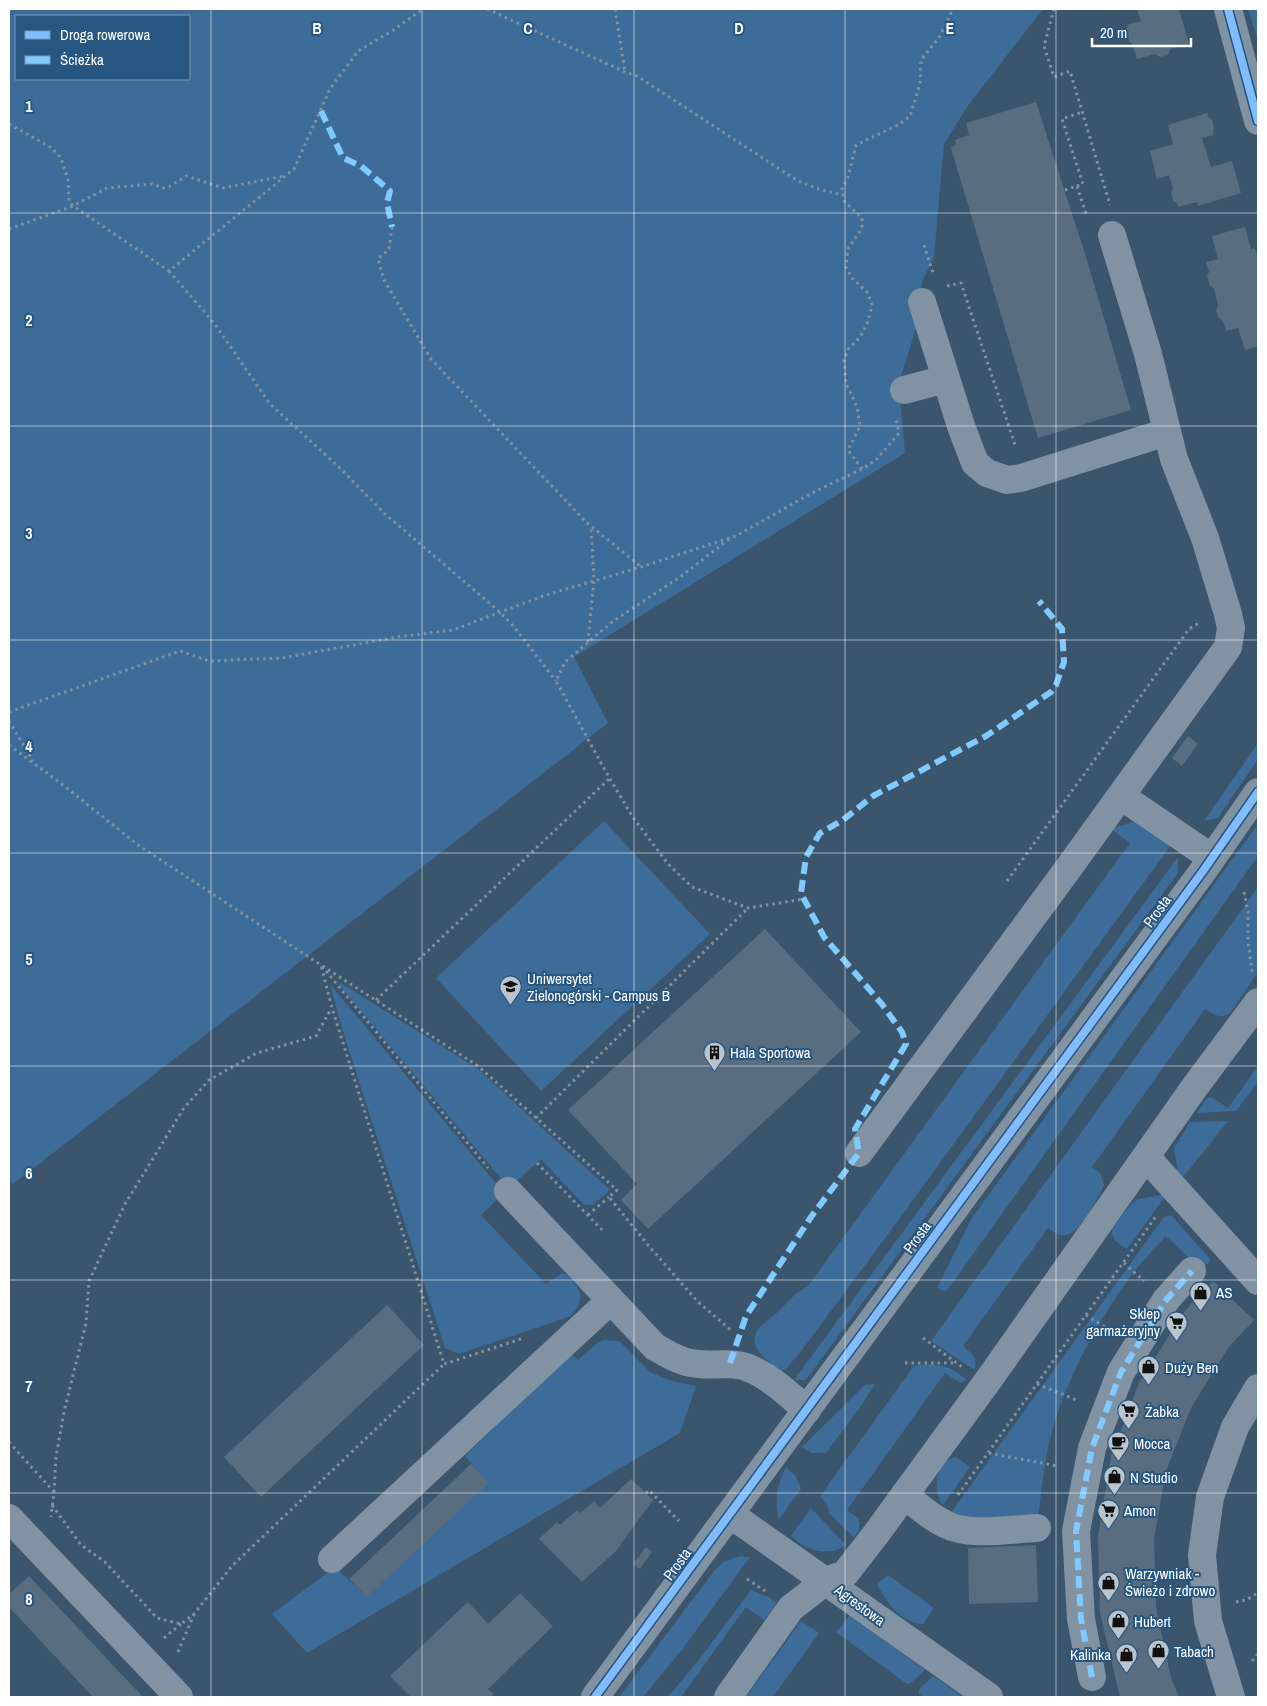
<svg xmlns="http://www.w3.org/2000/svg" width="1267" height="1706" viewBox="0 0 1267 1706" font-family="'Archivo Narrow',sans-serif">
	<rect width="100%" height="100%" fill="#3b556d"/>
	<path fill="#3c6c97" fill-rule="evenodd" d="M9,9h1034l-76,98 -23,37 -10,113 -12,25 -6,46 -17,55 6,70 -331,204 34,66 -595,461 -4,-4zM16,16h173v63h-173z
		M1248,9h10v32z
		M1258,743v16l-40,59 -14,3z
		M604,821l106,113 -169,157 -105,-113z
		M1133,822l8,1 30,22 -285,392 -84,113 -16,19 -4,2c-12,-8 -37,-23 -24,-42 5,-6 14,-12 21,-18 10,-10 15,-18 29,-25l322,-443 -19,-14z
		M1258,824v32l-312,436 -9,-4 34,-69z
		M1178,857v16l-372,507h-12z
		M1258,887v85l-28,41c-11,7 -15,1 -25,-4l-113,158 8,6 4,12c-6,13 -24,48 -38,50 -8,1 -12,-3 -18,-7l-85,118c10,9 14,9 12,24l-5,-3 -39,-26z
		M339,982l139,87 132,121 -17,15h-9l-43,-46 -32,29 -168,-201z
		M330,984l174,209 -23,22 65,69 16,-11c6,2 8,5 12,10 11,13 6,22 -3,33l-112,38 -14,-6 -102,-316z
		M1258,1066v16l-22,29 -39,2 10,-15h6l15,10z
		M1228,1121l-43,54 -6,4 -5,-31 16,-26z
		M1167,1194l-40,55c-8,-5 -16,-9 -15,-20l20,-26 6,-4z
		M1171,1215l40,45 -10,10 -35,-34c-11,12 -23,24 -33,37 -32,43 -68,107 -81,159 -8,28 -10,57 -14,86l-78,1 -8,-8 212,-294z
		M603,1340l16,1 31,31 19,8 27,6 -16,47 -373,220 -35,-39 63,-47 32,30 121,-114 -23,-27 107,-102 6,6 17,-15z
		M927,1364c19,1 26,5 40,16l-7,3 -15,-10 -98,137 11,8c2,9 2,13 -4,19l-24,-23 -2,-7 -8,-11 94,-130z
		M875,1384l-14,22 -35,47h-14l-10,-6 63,-62z
		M956,1457l14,10 -26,37h-2c-10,-15 -6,-43 14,-47z
		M786,1467l10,9 5,13 -22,30c-5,-20 -2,-34 7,-52z
		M811,1508l35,37c-19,13 -40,5 -55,-9z
		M740,1556l10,1 -69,94 -38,46h-24l95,-126 9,-9z
		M888,1575l46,33 -11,16c-23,-2 -36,-21 -46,-40z
		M751,1590l17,7 9,6 -13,17 -18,-13 -65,90h-13l33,-40z
		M850,1615l75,55 -13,12 -5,2 -71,-52z
		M801,1621l18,12 -46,64h-27z
		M933,1676l30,21h-39l-5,-3v-5z"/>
	<path fill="#596d80" d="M1137,9h42l10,35 -19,5 -2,6 -8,2 -5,-3 -18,5 -5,-16h-2l-5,-15 3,-1 -1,-2 14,-4z
		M1036,102l50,155 45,153 -93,28 -87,-290 5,-4 -1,-4 14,-5 -3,-12z
		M1207,113l1,4 4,2 2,9 -1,3 1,4 -12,3 9,29 21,-6 9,32 -43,13 -1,-4 -19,5 -1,-4 -4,-2 -2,-9 2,-3 -4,-14 -12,4 -7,-28 23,-7 -5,-19z
		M1245,227l6,22 4,-1 3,11v87l-13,4 -7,-22 -12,3 -3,-10 -4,-3 -3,-8 2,-4 -4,-18 -4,-2 -3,-10 2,-4 -3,-10 12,-3 -6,-23z
		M1188,736l10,8 -16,22 -10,-8z
		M765,929l96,103 -213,197 -27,-29 16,-16 -69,-74z
		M1213,1281l41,39 -26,28 -37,60 -25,63 -12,68 2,68 15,71 8,19h-59l-20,-84 -2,-77 13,-80 28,-73 45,-71z
		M387,1305l37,40 -163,152 -37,-40z
		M471,1464l18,19 -122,114 -18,-18z
		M631,1479l22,21 -37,51 -34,31 -43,-43 18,-17 3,3 17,-15 3,3 14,-12 6,7z
		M1036,1545l2,57 -69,2 -1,-56z
		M646,1547l6,5 -12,17 -7,-5z
		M29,1576l114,121h-50l-84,-90v-13z
		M520,1593l33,33 -65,63 6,5 -2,3h-81l-21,-21 78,-74 20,22z"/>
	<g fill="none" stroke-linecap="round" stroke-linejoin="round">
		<path stroke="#8192a3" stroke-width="3" stroke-dasharray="2.5 4" stroke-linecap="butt" d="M487,9l138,63 12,4 161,105 23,9 22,5
			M615,9l10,63
			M1054,9l-10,37 10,31 16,-6 40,134
			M9,124l43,24 9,10 7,21 1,22 4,5 34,-18 45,-4 12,4 5,-1 17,-11 37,12 61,-12
			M1077,186l6,-2 -21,-65 20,-7
			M1065,190l12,-4 10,31
			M392,227l-3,22 -11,10 6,21 47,79 155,163 54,44
			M9,229l64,-23 96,65 125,-102 36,-80 28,-38 34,-20 31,-22
			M924,245l9,28
			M169,271l45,52 56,81 71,65 44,45 115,98 15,16 41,53
			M947,286l14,-3 55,165
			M862,469l-14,-19 12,-24 -3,-19 -11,-24 -2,-23 5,-12 11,-11 7,-13 5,-18 -4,-13 -16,-15 -6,-11 2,-18 14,-21v-10l-18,-17 -2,-12 6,-12 8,-32 42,-20 12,-9 10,-32 1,-24 19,-24 13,-27
			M729,539l-49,38 -68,45 -47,40 -9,19 50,91 26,44 36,48 24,23 56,21 56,-9
			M588,642l6,-62 -3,-54
			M9,712l171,-61 29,10 73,-3 115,-21 56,-7 90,-34 98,-29 95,-31 76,-43 50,-24 14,-9 23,-27 -3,-15
			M9,721l24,40
			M9,745l54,40 75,60 183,120 167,203
			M1007,881l182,-252 10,-6
			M1244,892l4,20v29l4,31
			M376,1000l233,-221
			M536,1118l212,-210
			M537,1163l65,67
			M588,1215l21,-18
			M1124,1263l20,18
			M1086,1315l25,16
			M923,1338l39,29
			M521,1339l-77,25 -112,-356 -11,-43 157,101 139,124 -8,7 39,48 49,56 36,31
			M905,1363h51
			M1037,1384l42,17
			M9,1442l45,50 -3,25
			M989,1453l68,13
			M54,1492l2,-35 8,-45 22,-89 3,-42 36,-77 59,-96 25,-28 48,-27 59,-17 15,-27
			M646,1493l3,-3 30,31
			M958,1495l199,-280
			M52,1505l29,40 24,17 52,56 24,6 13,-10 38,-48 212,-202
			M747,1579l18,12
			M1236,1602l10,-2 12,-7
			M164,1638l17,-14
			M178,1652l16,-38
			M1252,1661l6,-7"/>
		<path stroke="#8192a3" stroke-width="28" d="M1228,9l30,112
			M922,302l39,124 14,37 12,10 20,7 14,-2 146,-46
			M904,390l42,-11
			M1121,796l91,62
			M859,1153l211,-287 158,-219 3,-19 -3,-14 -23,-76 -31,-79 -26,-105 -36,-119
			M1146,1157l112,124
			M508,1191l147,156c14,8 27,16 43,17 18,2 36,-3 53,5 21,9 38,26 56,41
			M904,1495c13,10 26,22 41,29 24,13 65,5 92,4
			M730,1514l259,183
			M9,1518l170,179
			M332,1559l279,-259
			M1092,1677l-11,-58 -5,-88 16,-83 29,-76 45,-72 26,-29
			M595,1697l608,-826 55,-79
			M728,1697l63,-89 35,-27 19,-7 31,-40 116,-159 202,-287 64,-86
			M1231,1697l-23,-76 -6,-66 8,-58 25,-70 23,-39"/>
		<path stroke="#80caff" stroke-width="6" stroke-dasharray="12 6" stroke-linecap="butt" d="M321,111l22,47 18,8 29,25 -3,12 5,24
			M730,1363l16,-47 65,-99 48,-64 -4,-24 51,-85 -4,-12 -21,-29 -57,-66 -20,-38 -3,-6 5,-36 14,-24 23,-13 30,-24 113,-60 65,-44 5,-7 8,-23 -2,-33 -23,-28
			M1092,1677l-11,-58 -5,-88 16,-83 29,-76 45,-72 26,-29"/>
		<defs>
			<path id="cycleway" d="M1228,9l30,112
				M595,1697l608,-826 55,-79"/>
		</defs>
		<use href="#cycleway" stroke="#275681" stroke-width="11"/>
		<use href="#cycleway" stroke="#80bcff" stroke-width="8"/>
	</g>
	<path fill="none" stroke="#fff" stroke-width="1" stroke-opacity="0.55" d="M211,9v1688M422,9v1688M634,9v1688M845,9v1688M1056,9v1688M9,213h1249M9,426h1249M9,640h1249M9,853h1249M9,1066h1249M9,1280h1249M9,1493h1249"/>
	<defs>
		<symbol id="university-pin" viewBox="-11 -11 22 30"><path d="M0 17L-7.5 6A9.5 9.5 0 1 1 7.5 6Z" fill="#bac4cc" stroke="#275681"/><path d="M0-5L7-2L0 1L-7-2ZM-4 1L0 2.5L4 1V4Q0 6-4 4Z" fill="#111"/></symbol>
		<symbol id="building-pin" viewBox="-11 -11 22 30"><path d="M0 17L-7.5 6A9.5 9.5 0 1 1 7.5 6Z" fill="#bac4cc" stroke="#275681"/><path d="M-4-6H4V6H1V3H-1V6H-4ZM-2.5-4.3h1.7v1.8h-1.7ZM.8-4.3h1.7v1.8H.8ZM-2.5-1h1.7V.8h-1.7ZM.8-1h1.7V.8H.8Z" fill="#111"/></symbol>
		<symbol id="shop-pin" viewBox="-11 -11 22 30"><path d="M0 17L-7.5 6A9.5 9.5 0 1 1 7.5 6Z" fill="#bac4cc" stroke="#275681"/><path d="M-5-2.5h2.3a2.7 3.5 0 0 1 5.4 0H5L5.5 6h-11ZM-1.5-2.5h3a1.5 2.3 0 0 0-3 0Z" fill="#111"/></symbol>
		<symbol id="supermarket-pin" viewBox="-11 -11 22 30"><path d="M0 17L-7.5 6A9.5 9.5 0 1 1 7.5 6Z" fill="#bac4cc" stroke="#275681"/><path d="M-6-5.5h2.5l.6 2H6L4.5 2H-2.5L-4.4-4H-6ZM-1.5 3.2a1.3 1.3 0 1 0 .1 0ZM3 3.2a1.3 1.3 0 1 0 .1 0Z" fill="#111"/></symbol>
		<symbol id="cafe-pin" viewBox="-11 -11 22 30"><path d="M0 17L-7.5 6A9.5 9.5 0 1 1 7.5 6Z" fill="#bac4cc" stroke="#275681"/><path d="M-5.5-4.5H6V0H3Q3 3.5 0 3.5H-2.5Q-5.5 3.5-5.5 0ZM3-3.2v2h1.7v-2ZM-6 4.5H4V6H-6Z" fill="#111"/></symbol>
	</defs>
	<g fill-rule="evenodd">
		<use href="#university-pin" x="498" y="974" width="25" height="34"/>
		<use href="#building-pin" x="702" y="1040" width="25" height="34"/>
		<use href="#shop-pin" x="1188" y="1280" width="25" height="34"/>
		<use href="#supermarket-pin" x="1164" y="1310" width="25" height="34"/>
		<use href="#shop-pin" x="1136" y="1354" width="25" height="34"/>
		<use href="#supermarket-pin" x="1116" y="1398" width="25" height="34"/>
		<use href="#cafe-pin" x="1106" y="1430" width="25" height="34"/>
		<use href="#shop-pin" x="1102" y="1464" width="25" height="34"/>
		<use href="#supermarket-pin" x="1096" y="1498" width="25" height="34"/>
		<use href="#shop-pin" x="1096" y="1570" width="25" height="34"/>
		<use href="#shop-pin" x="1106" y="1608" width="25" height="34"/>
		<use href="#shop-pin" x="1146" y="1638" width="25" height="34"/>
		<use href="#shop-pin" x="1114" y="1642" width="25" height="34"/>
	</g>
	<g text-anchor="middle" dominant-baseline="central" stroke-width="4" stroke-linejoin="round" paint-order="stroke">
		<g font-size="15" fill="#fff" stroke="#275681">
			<text transform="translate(1157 911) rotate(-54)">Prosta</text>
			<text transform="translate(917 1237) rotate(-54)">Prosta</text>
			<text transform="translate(677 1564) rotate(-54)">Prosta</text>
			<text transform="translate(860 1605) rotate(36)">Agrestowa</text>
		</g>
		<g font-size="15" fill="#fff" stroke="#275681" text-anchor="start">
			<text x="527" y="978">Uniwersytet<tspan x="527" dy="17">Zielonogórski - Campus B</tspan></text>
			<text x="730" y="1052">Hala Sportowa</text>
			<text x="1216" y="1292">AS</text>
			<text x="1160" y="1313" text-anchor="end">Sklep<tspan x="1160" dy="17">garmażeryjny</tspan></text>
			<text x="1165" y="1367">Duży Ben</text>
			<text x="1145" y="1411">Żabka</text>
			<text x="1134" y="1443">Mocca</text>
			<text x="1130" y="1477">N Studio</text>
			<text x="1124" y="1510">Amon</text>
			<text x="1125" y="1573">Warzywniak -<tspan x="1125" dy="17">Świeżo i zdrowo</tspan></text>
			<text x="1134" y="1621">Hubert</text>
			<text x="1174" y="1651">Tabach</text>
			<text x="1111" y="1654" text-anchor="end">Kalinka</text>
		</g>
	</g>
	<g font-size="16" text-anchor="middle" font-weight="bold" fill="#fff" stroke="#275681" stroke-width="4" stroke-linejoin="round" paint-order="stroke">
		<text x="317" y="34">B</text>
		<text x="528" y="34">C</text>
		<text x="739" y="34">D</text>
		<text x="950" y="34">E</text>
		<text x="29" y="112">1</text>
		<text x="29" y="326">2</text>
		<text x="29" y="539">3</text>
		<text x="29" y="752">4</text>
		<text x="29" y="965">5</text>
		<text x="29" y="1179">6</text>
		<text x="29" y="1392">7</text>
		<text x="29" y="1605">8</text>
	</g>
	<rect width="1267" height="1706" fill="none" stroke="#ffffff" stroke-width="20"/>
	<rect x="15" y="15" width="175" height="65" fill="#275681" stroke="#7d9ab3"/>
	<rect x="25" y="31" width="25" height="8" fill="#80bcff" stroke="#7d9ab3"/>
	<text x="60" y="40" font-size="15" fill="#ffffff">Droga rowerowa</text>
	<rect x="25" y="56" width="25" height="8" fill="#80caff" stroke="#7d9ab3"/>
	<text x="60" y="65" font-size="15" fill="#ffffff">Ścieżka</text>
	<path d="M1092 38v8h99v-8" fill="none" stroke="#ffffff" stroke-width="2.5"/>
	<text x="1100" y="38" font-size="15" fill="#ffffff" stroke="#275681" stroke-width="4" paint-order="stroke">20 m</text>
</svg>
